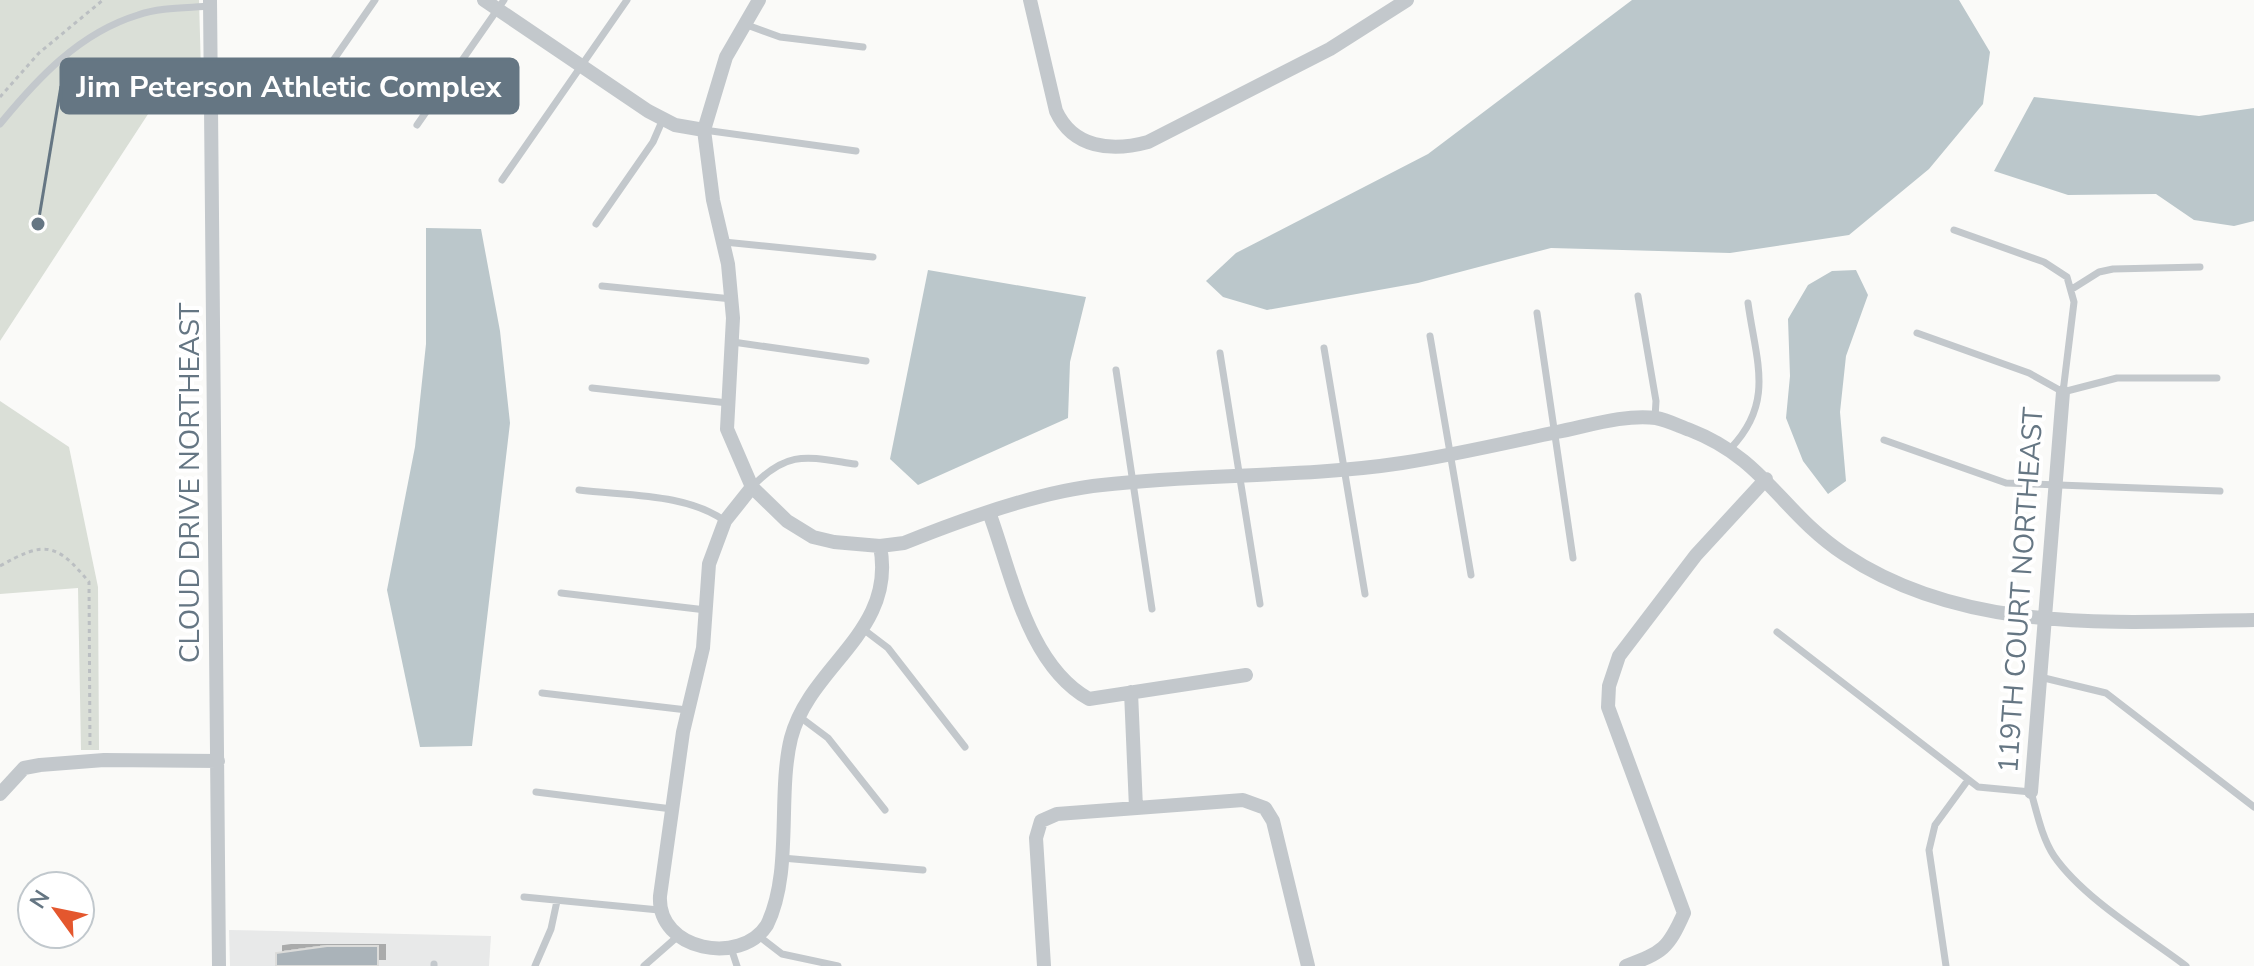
<svg xmlns="http://www.w3.org/2000/svg" width="2254" height="966" viewBox="0 0 2254 966" font-family="'Nunito Sans',sans-serif">
	<defs>
		<filter id="shadow"><feDropShadow dx="7" dy="-7" stdDeviation="0" flood-color="#0004"/></filter>
	</defs>
	<rect width="100%" height="100%" fill="#fafaf8"/>
	<path fill="#e8e9e9" d="M229,930l262,6 -2,30h-259z"/>
	<path fill="#dadfd7" d="M0,0h199l3,107 -50,1 -152,233z
		M0,401l69,46 29,140 1,163h-18l-3,-162 -78,6z"/>
	<path fill="#bbc7cb" d="M1632,0h327l31,52 -7,52 -54,65 -80,66 -119,18 -179,-5 -133,35 -151,27 -44,-13 -17,-16 30,-28 192,-99z
		M2034,97l165,19 55,-8v113l-20,5 -40,-6 -38,-26 -88,1 -74,-24z
		M426,228l55,1 19,102 10,92 -38,323 -52,1 -33,-157 28,-143 11,-103z
		M928,270l158,27 -16,65 -2,56 -150,67 -28,-26z
		M1856,270l12,25 -22,61 -6,56 6,69 -18,13 -25,-33 -17,-43 4,-42 -2,-57 20,-34 24,-14z"/>
	<path fill="#aab3b9" stroke="#dcdcda" stroke-width="2" filter="url(#shadow)" d="M327,946h51v20h-102v-13z"/>
	<g fill="none" stroke-linecap="round" stroke-linejoin="round">
		<path stroke="#bbbfc2" stroke-width="3" stroke-dasharray="4 4" stroke-linecap="butt" d="M0,97l39,-44 64,-53
			M0,566c44,-25 56,-24 89,16l1,165"/>
		<path stroke="#c3c8cc" stroke-width="7" d="M747,25l33,12 83,10
			M330,65l45,-65
			M0,124c37,-45 79,-91 138,-109 22,-8 50,-7 73,-9
			M417,125l87,-125
			M704,130l152,21
			M502,180l125,-180
			M596,224l57,-82 10,-23
			M1954,230l90,32 23,15 7,25 -11,90
			M724,242l149,15
			M602,286l130,13
			M2072,289l27,-17 14,-3 87,-2
			M1638,296l18,105 -1,17
			M1537,313l36,245
			M1917,333l112,40 34,19 54,-14h100
			M1430,336l41,239
			M733,342l133,19
			M1324,348l41,246
			M1220,353l40,251
			M1116,370l36,239
			M592,388l136,15
			M1884,440l122,43 214,8
			M1731,448c44,-46 25,-87 17,-145
			M752,487c36,-38 56,-30 103,-23
			M579,490c47,6 107,3 146,31
			M561,593l145,17
			M863,629l25,19 77,99
			M1777,632l201,155 53,5c6,21 11,46 23,64 29,42 91,79 132,110
			M2040,677l66,16 148,114
			M542,693l145,17
			M800,717l28,21 57,72
			M536,792l136,17
			M782,858l141,12
			M524,897l135,13
			M760,937l22,17 56,12
			M733,954l4,12
			M434,966v-2
			M535,966l16,-37 6,-28
			M644,966l33,-29
			M1946,966l-17,-116 6,-25 33,-45"/>
		<path stroke="#c3c8cc" stroke-width="14" d="M210,0l9,966
			M484,0l164,111 27,14 29,5
			M759,0l-33,57 -22,73 9,70 15,64 5,54 -6,111 25,58 35,34 26,16 21,5 46,4 24,-3c57,-23 137,-52 198,-58 100,-12 201,-7 300,-22 52,-8 103,-20 155,-31 31,-6 67,-18 99,-14 11,2 23,8 34,12 75,29 91,82 154,124 121,81 272,68 410,66
			M1030,0l26,111c17,37 55,41 92,31l182,-93 77,-49
			M752,487l-27,34 -16,43 -6,84 -20,84 -23,164c-3,55 81,70 107,29 26,-53 10,-130 24,-187 19,-73 106,-106 89,-192
			M990,515c22,60 38,150 99,184l157,-24
			M1131,692l5,116
			M2031,792l32,-400
			M0,794l24,-26 16,-3 64,-5 114,1
			M1044,966l-8,-128 5,-17 16,-7 186,-14 22,8 8,13 35,145
			M1626,966c37,-14 42,-17 58,-53l-76,-206 1,-21 10,-30 77,-101 70,-76"/>
	</g>
	<g text-anchor="middle" dominant-baseline="central" stroke-width="8" stroke-linejoin="round" paint-order="stroke">
		<g font-size="28" fill="#657683" stroke="#fff">
			<text transform="translate(190 483) rotate(-90)">CLOUD DRIVE NORTHEAST</text>
			<text transform="translate(2021 590) rotate(-86)">119TH COURT NORTHEAST</text>
		</g>
	</g>
	<path fill="none" stroke="#657683" stroke-width="3" d="M38 224L61 86"/>
	<circle fill="#657683" stroke="#fff" stroke-width="3" cx="38" cy="224" r="8"/>
	<rect fill="#657683" stroke="#657683" stroke-width="3" x="61" y="59" width="457" height="54" rx="8"/>
	<g font-size="30" text-anchor="middle" font-weight="bold" fill="#fff">
		<text x="289" y="97">Jim Peterson Athletic Complex</text>
	</g>
	<g transform="translate(56 910) rotate(303)"><circle r="38" fill="#ffffff" stroke="#c1c8cd" stroke-width="2"/>
	<path d="M0-6L14 30L0 20L-14 30Z" fill="#e4572e"/>
	<text y="-12" font-size="22" font-weight="bold" text-anchor="middle" fill="#657683">N</text>
	</g>
</svg>
